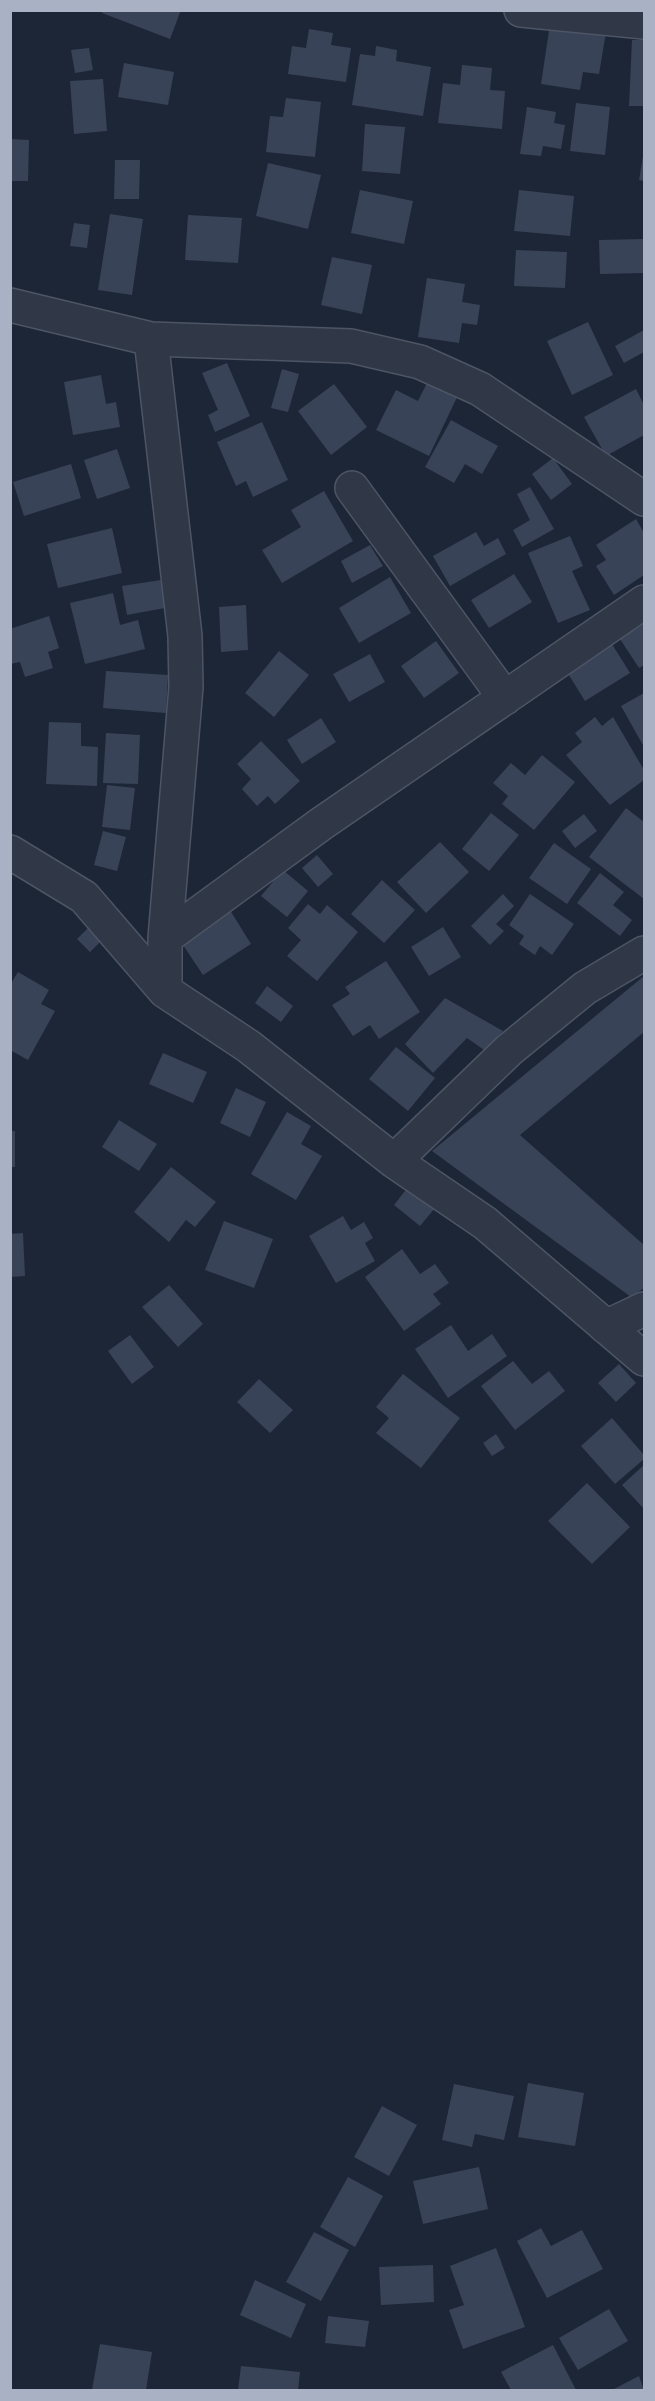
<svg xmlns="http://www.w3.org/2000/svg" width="655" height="2401" viewBox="0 0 655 2401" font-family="'IBM Plex Sans',sans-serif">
	<rect width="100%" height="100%" fill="#1c2636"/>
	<path fill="#384358" d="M103,10h78l-11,29 -68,-26z
		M550,24l56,8 -7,42 -16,-2 -3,18 -39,-6z
		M309,29l24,4 -2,12 20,3 -5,34 -58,-8 4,-28 14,2z
		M632,40h12v66h-15z
		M376,46l21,4 -1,11 35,6 -8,49 -71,-11 8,-51 15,2z
		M89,48l4,22 -18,3 -4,-23z
		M124,63l50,9 -6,33 -50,-8z
		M462,65l30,3 -2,22 15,1 -3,38 -64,-6 5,-40 17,2z
		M103,79l4,52 -33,3 -4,-53z
		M286,98l35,4 -6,55 -49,-5 4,-36 13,1z
		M576,103l34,4 -5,48 -35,-4z
		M527,107l29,5 -2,11 11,2 -4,24 -18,-3 -2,10 -21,-2z
		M365,124l40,3 -5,47 -38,-3z
		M10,139l19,1 -1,41h-18z
		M643,156l1,1v24l-5,-1z
		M115,160h25l-1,39h-25z
		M268,163l53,12 -13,54 -52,-13z
		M360,190l53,11 -9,43 -53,-11z
		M519,190l55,6 -4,40 -56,-5z
		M110,214l33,5 -11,76 -34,-5z
		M188,215l54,3 -4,45 -53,-3z
		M74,223l16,2 -3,23 -17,-2z
		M644,239v34l-44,1 -1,-34z
		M516,250l51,2 -2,36 -51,-2z
		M332,257l40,8 -10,49 -41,-9z
		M427,278l38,6 -3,18 18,3 -3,20 -15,-2 -3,20 -41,-6z
		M588,322l25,53 -41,20 -25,-54z
		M644,330v22l-20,11 -9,-17z
		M227,363l23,53 -35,16 -7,-17 10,-5 -16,-37z
		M282,369l17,5 -11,38 -17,-4z
		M101,375l5,29 10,-2 4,25 -47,8 -9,-53z
		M430,377l30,14 -31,65 -53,-26 20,-40 22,11z
		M334,384l33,43 -36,28 -33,-44z
		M636,389l8,16v30l-38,21 -22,-39z
		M451,420l47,26 -16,28 -17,-10 -11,19 -29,-16z
		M262,422l26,58 -35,17 -7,-16 -10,5 -19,-44z
		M117,449l13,39 -33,11 -13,-39z
		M553,458l19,26 -21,16 -19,-26z
		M71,464l10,34 -57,18 -11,-34z
		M530,487l24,42 -32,18 -9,-17 17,-10 -13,-26z
		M324,491l29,50 -71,42 -20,-33 39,-23 -10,-17z
		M636,519l8,14v42l-30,20 -18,-29 10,-6 -10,-15z
		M112,528l10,45 -64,15 -11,-44z
		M476,532l8,14 14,-8 8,16 -56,32 -17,-30z
		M570,536l13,30 -11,5 18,39 -32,13 -30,-70z
		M370,545l13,21 -31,17 -11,-22z
		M514,574l18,28 -43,26 -18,-28z
		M390,577l21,36 -52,30 -20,-35z
		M161,580l4,28 -38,7 -5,-29z
		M113,593l7,32 18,-5 7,29 -60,15 -15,-61z
		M246,605l2,45 -27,2 -2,-45z
		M49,616l10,32 -11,4 5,16 -28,9 -5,-15 -10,2v-35z
		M644,624v41l-5,3 -19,-29z
		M436,641l23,32 -35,25 -23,-32z
		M612,644l18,29 -45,28 -18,-29z
		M279,651l30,24 -35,42 -29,-24z
		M370,654l15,28 -36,20 -16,-28z
		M106,671l62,4 -2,38 -63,-5z
		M644,693v54l-23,-41z
		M595,717l7,9 11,-9 31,53v10l-34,25 -44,-50 16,-13 -7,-9z
		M321,718l15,24 -34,22 -15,-24z
		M49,722l32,1v23l17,1 -1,39 -51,-2z
		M106,733l34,2 -2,49 -35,-1z
		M261,741l39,40 -25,23 -7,-8 -11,10 -15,-17 9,-10 -14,-15z
		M542,755l33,27 -41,48 -32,-26 6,-8 -15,-13 18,-20 14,12z
		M107,785l28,3 -5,42 -28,-3z
		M626,808l18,14v77l-55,-42z
		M491,813l28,22 -30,36 -27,-22z
		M584,814l13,17 -22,17 -13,-17z
		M103,831l23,6 -9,34 -23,-6z
		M440,842l29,30 -43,41 -29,-31z
		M554,843l37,26 -24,35 -38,-26z
		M317,855l16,19 -15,13 -16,-19z
		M283,870l25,21 -21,26 -26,-21z
		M600,873l24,19 -11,13 19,15 -12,16 -43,-33z
		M382,880l33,30 -31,33 -33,-29z
		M503,894l11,12 -18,18 8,7 -14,14 -19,-19z
		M530,894l44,30 -22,31 -12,-9 -5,9 -16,-11 5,-8 -15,-11z
		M308,904l12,10 7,-9 31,27 -41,49 -30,-25 14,-16 -13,-12z
		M228,907l23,37 -48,31 -24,-36z
		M89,927l13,13 -12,12 -13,-13z
		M443,927l18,30 -32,19 -18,-29z
		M386,961l34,51 -41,27 -9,-14 -17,11 -21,-31 18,-11 -5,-7z
		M18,972l31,18 -8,14 14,7 -27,49 -18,-10v-65z
		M644,976v56l-124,103 124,110v43l-13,9 -199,-146z
		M267,986l26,20 -12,16 -26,-19z
		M445,998l58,33 -19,19 -17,-12 -34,35 -28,-29z
		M396,1047l39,31 -27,33 -39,-32z
		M163,1053l44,19 -14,31 -44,-19z
		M236,1088l30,14 -16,35 -30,-14z
		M287,1112l24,14 -10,18 21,12 -26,44 -45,-26z
		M119,1120l38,24 -18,27 -37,-24z
		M10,1131h5v36h-5z
		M171,1167l45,35 -21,25 -9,-7 -17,22 -35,-30z
		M408,1187l27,21 -15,18 -26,-21z
		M343,1216l8,14 13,-8 9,16 -8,5 10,18 -39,22 -27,-47z
		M224,1221l49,18 -19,49 -49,-18z
		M23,1233l2,43 -15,1v-43z
		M402,1249l18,25 15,-10 14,19 -16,11 8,10 -37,27 -39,-54z
		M169,1285l34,39 -25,23 -36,-40z
		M451,1325l17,26 24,-17 15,22 -59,42 -33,-49z
		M130,1335l24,32 -22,17 -24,-33z
		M513,1361l19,23 17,-13 16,20 -50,39 -34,-44z
		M619,1364l17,19 -20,19 -18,-19z
		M403,1374l57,44 -39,50 -45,-35 13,-15 -13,-11z
		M259,1379l34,31 -23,23 -33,-31z
		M612,1418l32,37v4l-29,25 -34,-38z
		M496,1434l9,14 -13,8 -9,-13z
		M644,1465v44l-22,-24z
		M587,1483l43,44 -38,37 -44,-43z
		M528,2083l56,10 -9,53 -57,-9z
		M454,2084l60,12 -10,44 -29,-6 -3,13 -30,-7z
		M382,2106l35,19 -28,51 -35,-19z
		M479,2167l9,42 -65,15 -10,-43z
		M348,2177l35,19 -28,51 -35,-20z
		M541,2228l10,18 31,-16 21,39 -56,29 -30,-57z
		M314,2232l35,18 -28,51 -35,-19z
		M496,2248l29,79 -62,22 -14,-39 15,-5 -14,-39z
		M433,2265l1,37 -53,3 -2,-38z
		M255,2280l51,24 -15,34 -51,-23z
		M609,2309l19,32 -50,29 -19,-32z
		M328,2316l41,5 -4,26 -40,-4z
		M100,2344l52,8 -6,38h-54z
		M553,2345l23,45h-65l-10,-18z
		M241,2366l59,6 -2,18h-60z
		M639,2376l5,14h-32z"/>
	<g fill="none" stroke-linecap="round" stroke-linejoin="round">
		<defs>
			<path id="street" d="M521,10l123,12
				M10,305l141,34 34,297 1,51 -21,251v53
				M151,339l200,7 69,16 60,27 164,110
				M352,488l153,210
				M10,852l74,45 81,94 83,55 146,115 91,62 159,136
				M165,938l156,-114 323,-222
				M394,1161l115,-111 76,-62 59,-35
				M606,1327l38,-18"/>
		</defs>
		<use href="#street" stroke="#4d5565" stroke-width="36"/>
		<use href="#street" stroke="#303847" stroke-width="33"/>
	</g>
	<rect width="655" height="2401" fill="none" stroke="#a9b2c5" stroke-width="24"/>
</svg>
